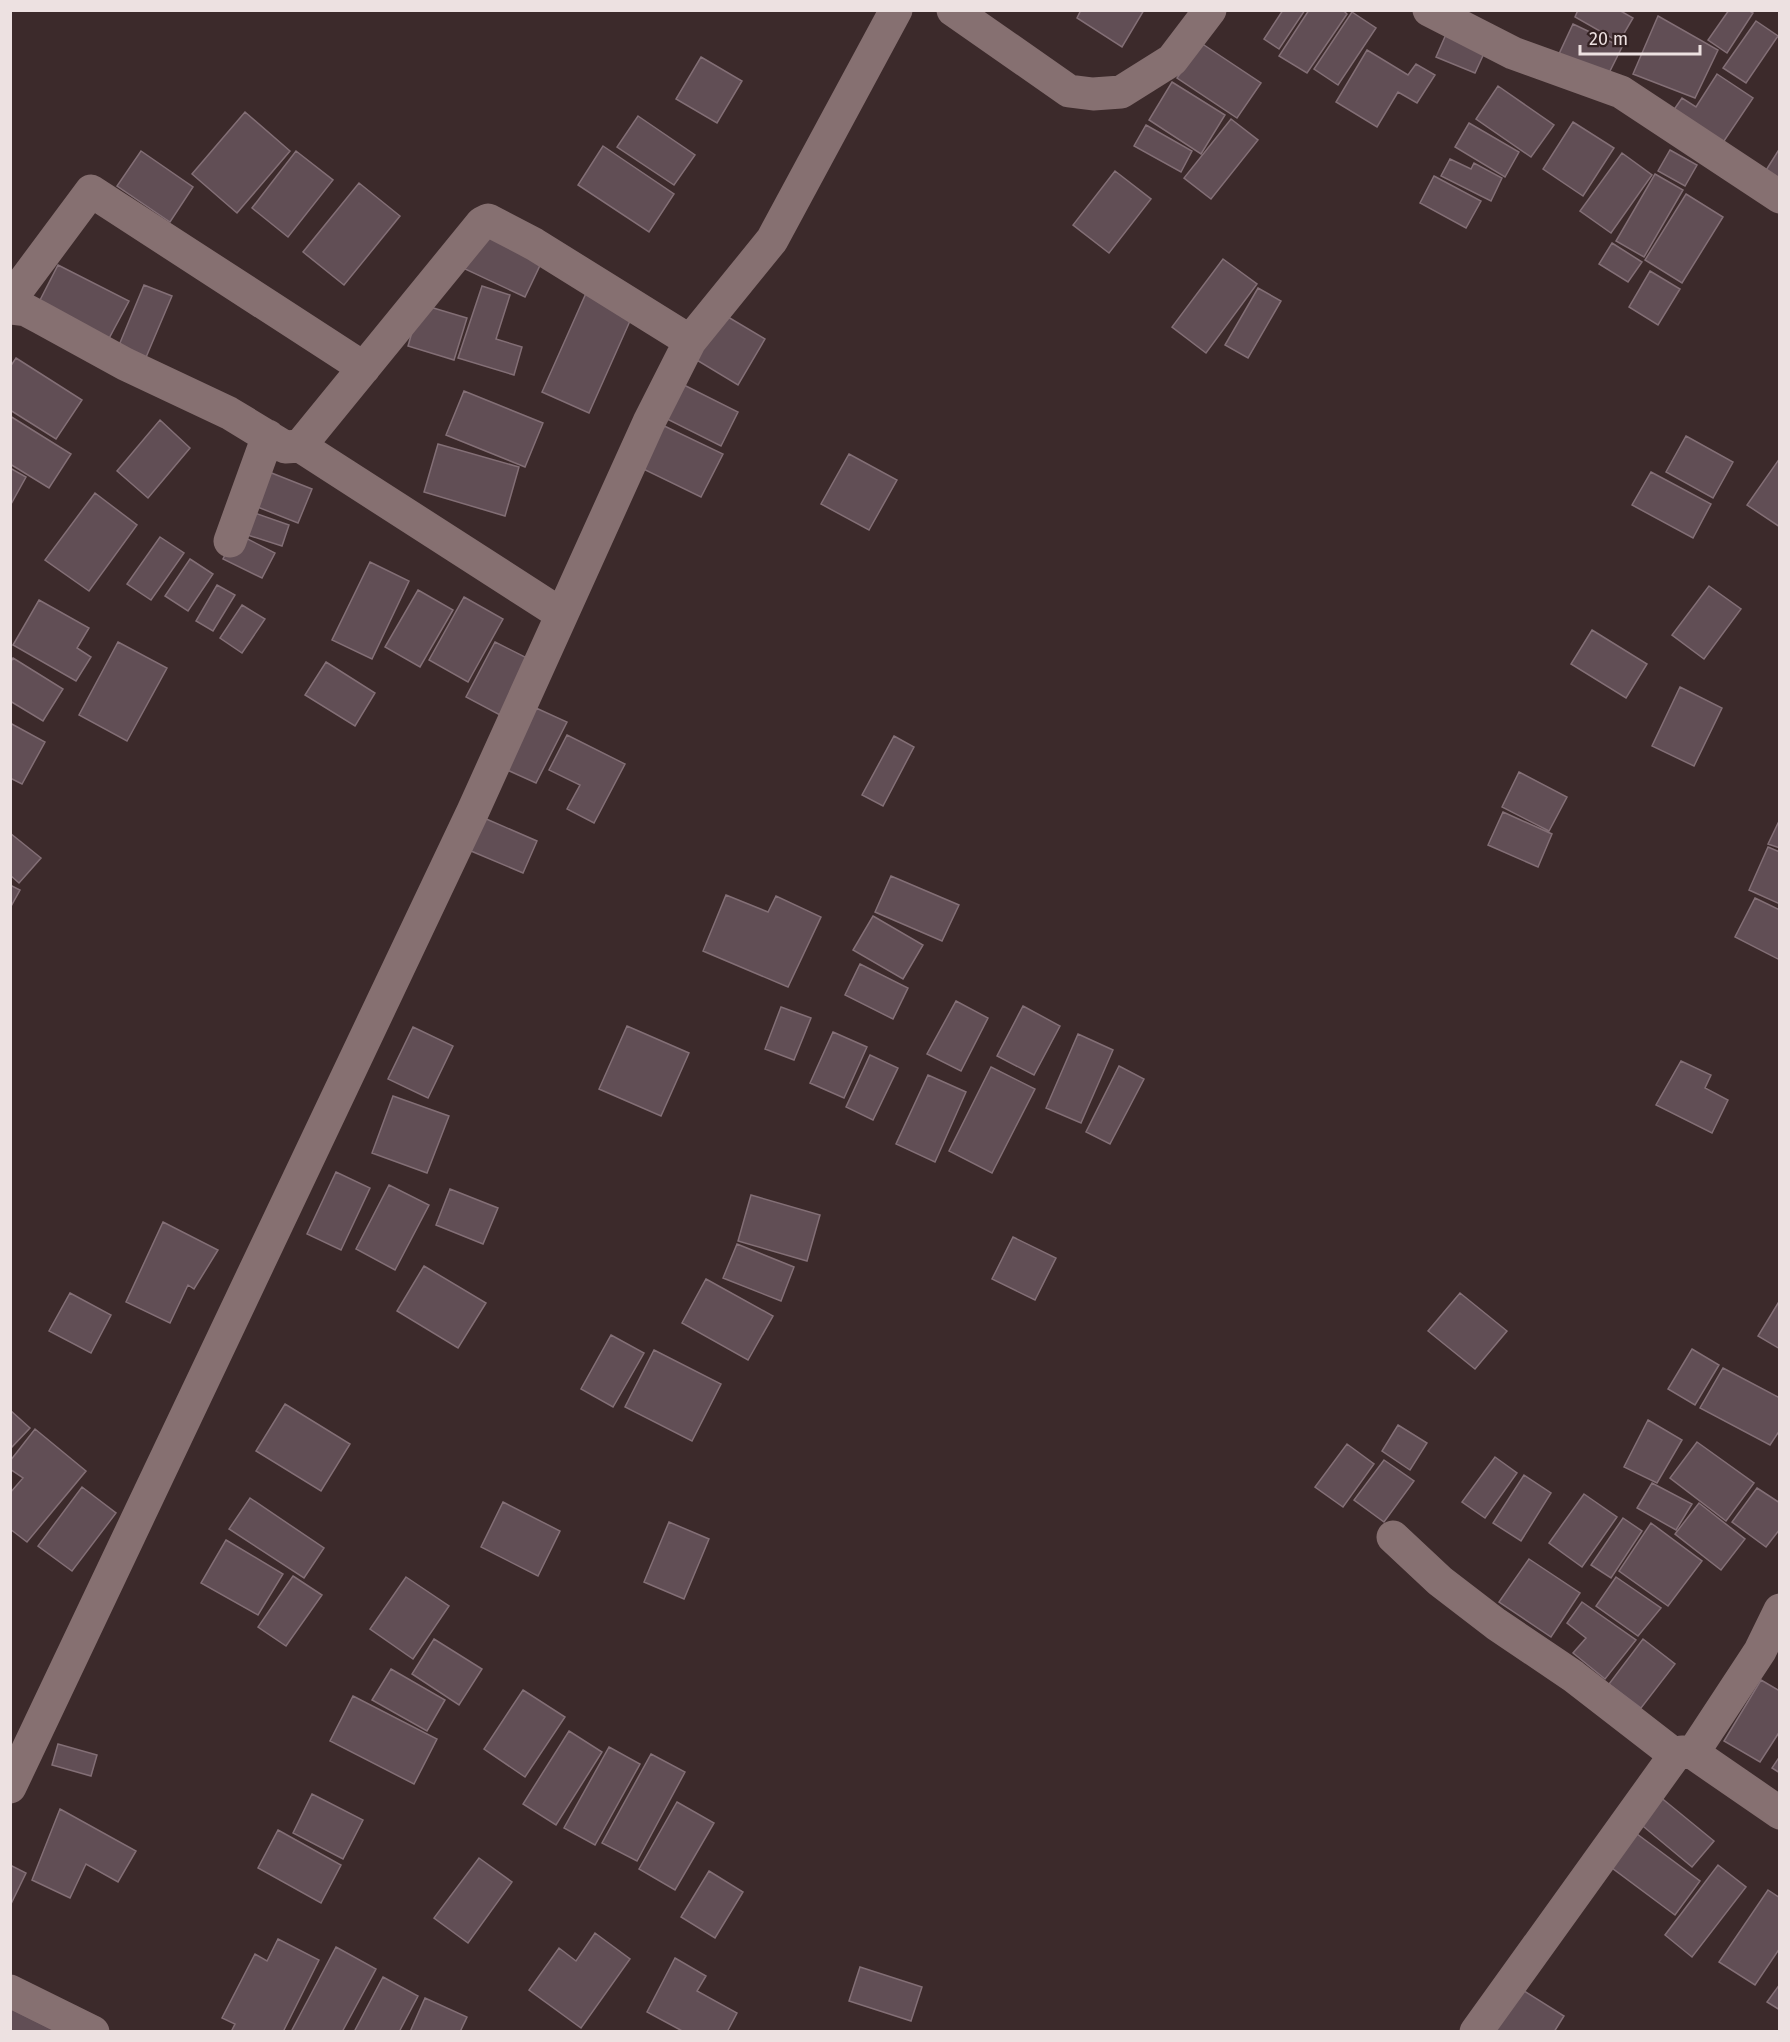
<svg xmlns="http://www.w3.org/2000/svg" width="1790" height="2042" viewBox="0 0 1790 2042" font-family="'Fira Sans',sans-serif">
	<rect width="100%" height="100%" fill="#3c2a2b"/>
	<path fill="#614e55" stroke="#836f76" stroke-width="1.5" d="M1081,10h63l-22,37 -45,-29z
		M1283,10h22l-26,39 -15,-10z
		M1309,10h34l4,4 -40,59 -28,-17z
		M1578,10h41l14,8 -14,24 -44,-25z
		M1729,10h19l5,3 -26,40 -19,-13z
		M1352,12l24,16 -38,57 -24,-16z
		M1658,16l60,34 -23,48 -62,-24z
		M1756,21l22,15 -32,47 -23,-15z
		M1573,24l49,23 -15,30 -48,-23z
		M1447,32l39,17 -11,24 -39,-16z
		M1201,43l60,40 -24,35 -60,-40z
		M1367,50l41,25 8,-11 19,11 -18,28 -19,-11 -21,35 -41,-25z
		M701,57l41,24 -25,42 -41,-24z
		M1717,74l36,24 -31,46 -49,-33 9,-13 14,9z
		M1172,82l53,33 -24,39 -52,-34z
		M1498,86l56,39 -23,32 -55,-38z
		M245,112l45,39 -53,62 -45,-39z
		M638,116l57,39 -21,30 -57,-38z
		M1231,119l27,21 -47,59 -27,-21z
		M1573,122l41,26 -31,48 -40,-27z
		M1469,123l50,29 -14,25 -50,-30z
		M1146,125l46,26 -11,21 -47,-26z
		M603,146l71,48 -25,38 -71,-47z
		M1780,148v37l-17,-10z
		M1670,150l27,15 -12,21 -27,-15z
		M141,151l52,36 -23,35 -53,-36z
		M296,151l37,29 -45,57 -36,-29z
		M1622,153l30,22 -41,58 -31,-22z
		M1450,159l21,10 3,-6 28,15 -11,23 -50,-25z
		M1115,171l36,28 -42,54 -36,-28z
		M1655,174l28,16 -39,67 -28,-16z
		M1434,176l47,25 -15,27 -46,-25z
		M359,183l41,33 -56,69 -41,-33z
		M1686,194l37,23 -41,66 -37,-23z
		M484,229l60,28 -19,40 -60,-28z
		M1612,243l30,19 -14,20 -29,-18z
		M1223,259l34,25 -51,69 -34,-26z
		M58,265l71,36 -23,43 -70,-36z
		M1650,271l30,18 -22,36 -29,-18z
		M144,285l28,11 -28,66 -27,-12z
		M482,286l28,9 -14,44 26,8 -8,28 -56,-17z
		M1258,288l23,13 -33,57 -23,-13z
		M587,291l47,21 -45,101 -47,-21z
		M420,304l47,14 -13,42 -46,-14z
		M723,314l42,25 -27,46 -43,-26z
		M16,358l66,42 -26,39 -46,-29v-43z
		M676,381l62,31 -17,34 -62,-31z
		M464,391l79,32 -18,44 -79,-32z
		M10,416l61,38 -22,34 -39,-24z
		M160,420l30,28 -42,50 -31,-27z
		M656,422l67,32 -22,43 -66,-32z
		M1686,436l47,26 -20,36 -47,-26z
		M438,444l81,23 -14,49 -81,-24z
		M849,454l48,26 -28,50 -48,-26z
		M1780,458v69l-33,-22z
		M10,468l16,9 -16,29z
		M264,470l48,19 -14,34 -48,-19z
		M1651,472l60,32 -18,34 -61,-33z
		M95,493l42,32 -48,66 -44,-31z
		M243,509l46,16 -7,21 -47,-15z
		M236,533l39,20 -13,25 -39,-19z
		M160,537l24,16 -33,47 -24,-16z
		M190,559l23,15 -25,37 -23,-15z
		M370,562l39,19 -37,78 -40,-19z
		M217,585l18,10 -22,36 -17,-10z
		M1709,586l32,23 -37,50 -32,-24z
		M418,590l35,20 -33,57 -35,-20z
		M464,597l39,22 -35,63 -39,-22z
		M39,600l50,28 -12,20 14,9 -15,24 -63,-36z
		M242,605l23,14 -23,34 -22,-15z
		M1592,630l55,34 -21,34 -55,-34z
		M118,642l49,26 -40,73 -48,-26z
		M495,642l34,17 -29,56 -34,-18z
		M13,658l50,31 -20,32 -33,-20v-38z
		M326,662l49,31 -20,33 -50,-31z
		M1680,687l42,21 -28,58 -42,-20z
		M536,708l31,14 -31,61 -31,-14z
		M10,723l35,19 -23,42 -12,-6z
		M567,735l58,29 -31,59 -27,-14 13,-24 -31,-15z
		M894,736l20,11 -31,59 -21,-11z
		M1519,772l48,25 -18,34 -47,-24z
		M1503,812l49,22 -14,33 -50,-22z
		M484,818l53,23 -14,32 -52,-22z
		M1780,819v29l-12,-4z
		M10,833l31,25 -22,25 -9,-8z
		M1768,847l12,5v52l-31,-14z
		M891,876l68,29 -17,36 -67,-29z
		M10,885l10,5 -10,18z
		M726,895l42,17 8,-16 45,21 -33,70 -85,-36z
		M1755,898l25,12v50l-45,-23z
		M873,916l50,29 -20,34 -50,-29z
		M860,964l48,24 -15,31 -48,-24z
		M956,1001l32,17 -27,53 -34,-17z
		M1023,1006l37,20 -26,49 -37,-19z
		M781,1007l30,11 -17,42 -29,-11z
		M627,1026l62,27 -28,63 -62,-27z
		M413,1027l40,19 -25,52 -40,-19z
		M833,1032l34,15 -23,51 -34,-15z
		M1078,1034l35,16 -32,73 -35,-15z
		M870,1055l28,13 -25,52 -27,-13z
		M1681,1061l30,14 -6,13 23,12 -16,33 -56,-28z
		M1119,1066l25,13 -34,65 -24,-12z
		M991,1067l44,22 -43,84 -43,-22z
		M928,1075l38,17 -31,70 -39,-18z
		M393,1096l56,20 -22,57 -55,-20z
		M336,1172l34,16 -29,62 -34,-16z
		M389,1185l40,20 -34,65 -39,-21z
		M450,1189l48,19 -15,36 -47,-19z
		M751,1195l69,20 -13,46 -69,-20z
		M163,1222l55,28 -24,39 -6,-4 -18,38 -44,-21z
		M1013,1237l43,21 -21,42 -43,-21z
		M737,1244l57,23 -13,34 -58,-23z
		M424,1266l62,37 -28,45 -61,-37z
		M706,1279l67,37 -25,44 -66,-37z
		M70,1293l41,22 -20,38 -42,-22z
		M1460,1293l47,38 -32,38 -47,-38z
		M1780,1300v49l-22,-13z
		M611,1335l33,18 -31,54 -32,-18z
		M1692,1349l27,16 -24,40 -27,-16z
		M654,1350l67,34 -29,57 -67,-34z
		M1723,1368l57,30v32l-10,15 -70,-37z
		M285,1404l65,40 -29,47 -65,-40z
		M10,1410l20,18 -20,21z
		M1648,1420l34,20 -25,43 -33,-16z
		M1398,1425l29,18 -17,27 -28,-19z
		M35,1429l51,42 -59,71 -17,-13v-36l13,-15 -13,-9v-8z
		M1697,1442l57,41 -28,38 -56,-43z
		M1347,1444l27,20 -31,43 -28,-20z
		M1495,1457l22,16 -32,45 -23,-16z
		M1384,1460l30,21 -30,41 -30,-22z
		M1524,1475l27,18 -30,48 -28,-18z
		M1652,1483l40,21 -16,26 -39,-22z
		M82,1487l34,26 -44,58 -34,-25z
		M1757,1488l23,15v26l-14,18 -34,-25z
		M1584,1494l33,23 -35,50 -33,-24z
		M250,1498l74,50 -20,30 -75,-49z
		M503,1502l57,29 -22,45 -57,-29z
		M1699,1503l46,36 -24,31 -46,-36z
		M1623,1518l19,13 -31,47 -20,-13z
		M669,1522l40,17 -25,60 -40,-17z
		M1651,1523l51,38 -34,45 -49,-35z
		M226,1540l57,34 -25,41 -57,-32z
		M1529,1559l51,34 -29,44 -52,-35z
		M293,1576l29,19 -36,51 -28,-19z
		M406,1577l43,29 -36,53 -43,-30z
		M1616,1577l45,31 -23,28 -42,-30z
		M1582,1602l54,38 -31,39 -32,-26 13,-15 -19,-15z
		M434,1639l48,30 -23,36 -47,-31z
		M1643,1639l32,25 -34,44 -32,-24z
		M391,1669l54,31 -18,31 -55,-31z
		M1761,1680l19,11v40l-20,31 -36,-21z
		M523,1690l42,27 -40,60 -41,-28z
		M353,1696l84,43 -23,45 -84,-43z
		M569,1731l33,21 -46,73 -33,-21z
		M58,1744l39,11 -6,21 -39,-11z
		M609,1747l31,17 -45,81 -31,-17z
		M651,1754l34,18 -48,89 -35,-18z
		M1780,1756v17l-8,-5z
		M312,1794l51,26 -20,39 -50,-26z
		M1659,1796l55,45 -22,26 -54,-45z
		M677,1802l37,21 -39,67 -36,-21z
		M60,1809l76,42 -18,31 -32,-18 -16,34 -38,-18z
		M278,1830l63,35 -20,38 -63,-35z
		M1633,1831l67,50 -25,34 -67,-50z
		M479,1858l33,24 -44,61 -34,-25z
		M10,1865l16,8 -16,33z
		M1718,1865l28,22 -54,70 -27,-22z
		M709,1871l34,21 -28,46 -34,-21z
		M1768,1890l12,8v50l-25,37 -36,-23z
		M595,1933l35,26 -49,69 -52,-38 30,-42 17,13z
		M278,1939l41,21 -36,72h-52l4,-8 -13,-6 33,-64 12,7z
		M336,1947l40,22 -34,63h-49l-1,-2z
		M675,1958l31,18 -9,15 40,22 -10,19h-43l-37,-20z
		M860,1967l62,20 -11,34 -62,-20z
		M383,1977l35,19 -19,36h-45z
		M1780,1984v26l-13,-8z
		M1521,1989l43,27 -10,16h-61z
		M425,1998l42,19 -7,15h-50z
		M10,2008l48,24h-48z"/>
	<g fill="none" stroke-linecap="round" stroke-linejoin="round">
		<path stroke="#867071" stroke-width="33" d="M953,10l116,81 24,3 28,-2 51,-32 38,-50
			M1429,10l84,43 108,39 159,105
			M10,300l81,-109 273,177
			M10,308l16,2 15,8 84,46 104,49 56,34 15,-1 182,-223 6,-3 46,24 156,97
			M300,446l261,168
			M230,541l38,-105
			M1393,1537l47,44 56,43 77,52 102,79
			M1693,1753l67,-102 20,-41
			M10,1787l463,-976 176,-389 41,-81 82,-101 124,-230
			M10,1991l83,41
			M1476,2032l199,-277 7,-3 11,1 87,60"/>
	</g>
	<rect width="1790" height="2042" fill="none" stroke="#ede1e1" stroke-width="24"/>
	<path d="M1580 45v9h120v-9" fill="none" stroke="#ede1e1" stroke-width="3"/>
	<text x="1589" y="45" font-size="18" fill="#ede1e1" stroke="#322021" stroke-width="4.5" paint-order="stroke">20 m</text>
</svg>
